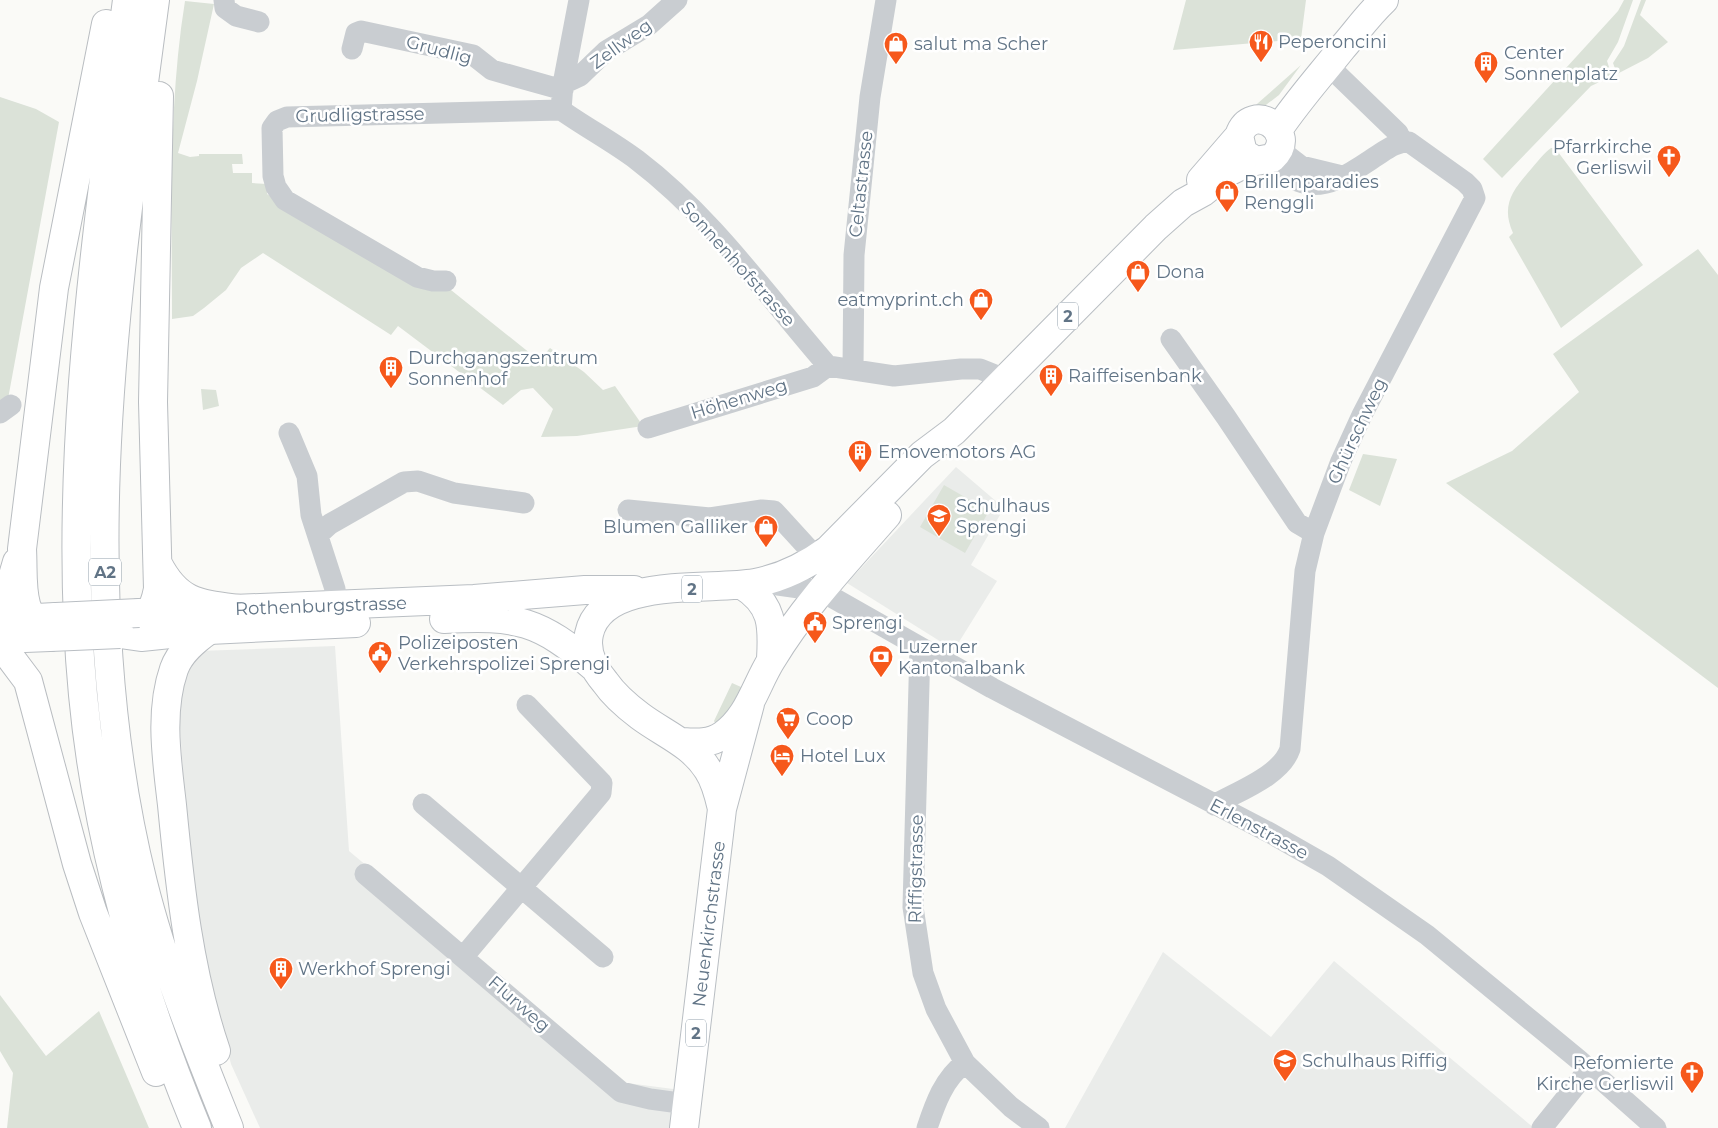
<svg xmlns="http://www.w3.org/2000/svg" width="1718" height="1128" viewBox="0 0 1718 1128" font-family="Montserrat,sans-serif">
	<rect width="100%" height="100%" fill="#fafaf7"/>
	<path fill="#eaecea" d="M956,467l48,41 -33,57 26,16 -43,69 -107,-67z
		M335,646l14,205 278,232 54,7 -5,38h-416l-29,-64 -27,-107 -17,-121 -9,-141 20,-44z
		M1163,952l108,85 63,-76 200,167h-469z"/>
	<path fill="#dbe2d8" d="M1186,0h120l-5,39 -128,11z
		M1624,0h9l-15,42 -11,19 5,15 -21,10 -89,92 -19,-19 135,-148z
		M1641,0h5l-6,15 28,27 -20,16 -31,16 -4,-11 11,-17z
		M185,1l29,3 -17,77 -19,72 12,4 9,-1v-2h43l1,10h-11l1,9h19v10l15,1v10l31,20 148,72 90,72h5l9,-10 34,24 19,18 12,-4 28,40 -66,10 -36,1 12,-28 -20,-21 -12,2 -18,15 -105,-79 -7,9 -128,-82 -22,15 -15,22 -22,18 -11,8 -21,3c0,-106 -4,-213 13,-318z
		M1301,65l-22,30 -17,13 -13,3z
		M0,97l36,12 23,13 -51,277 -8,5z
		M1551,148h4l88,117 -82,63 -52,-91 4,-4c-13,-29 1,-44 19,-65 6,-7 12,-15 19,-20z
		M1698,249l20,26v413l-272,-205 66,-32 67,-59 -26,-38z
		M201,389l15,1 3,16 -16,4z
		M1363,454l34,5 -17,47 -31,-16z
		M944,485l45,26 -24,42 -45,-26z
		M732,683l9,4c-1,15 -12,30 -26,36l-1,-2z
		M0,995l46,61 53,-45 50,117h-142l6,-55 -13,-22z"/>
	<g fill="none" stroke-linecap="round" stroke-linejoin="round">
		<defs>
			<path id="major" d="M1278,130c21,-31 42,-54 65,-83 14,-16 25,-32 41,-47
				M1201,180l38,-44c12,-37 62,-4 33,22l-16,3 -13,-8 -4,-17
				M742,585c31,19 31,41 29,74
				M139,613l335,-14 111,-9h49
				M444,619c73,-4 95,1 151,49
				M0,620l55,-3
				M120,634l21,3 68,-7 147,-7
				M0,639l50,-2
				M682,742c15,1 28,2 41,-7 26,-18 33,-51 49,-76 32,-53 75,-98 115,-144
				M722,809c-3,-13 -6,-27 -14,-39 -16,-26 -44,-36 -68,-54 -12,-9 -26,-21 -35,-34 -11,-13 -20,-30 -16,-48 12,-58 120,-43 166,-51 27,-5 51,-17 73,-33l94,-95 32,-24 202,-204 27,-24 20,-11 25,-20 24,-12
				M684,1128l38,-319 28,-105"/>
			<path id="highway" d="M127,0c-29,227 -66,466 -44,695 14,148 57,295 114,433
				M155,0c-39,294 -85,590 -12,883 21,84 54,165 86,245
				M158,564c20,39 41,40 81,45
				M0,600l10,-14 7,-24
				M209,630c-14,10 -29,22 -35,39 -15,43 -7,92 -2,136 8,83 17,167 44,246
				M120,634c24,-9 33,-19 38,-45l-5,-187 6,-306
				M50,637c-33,-23 -26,-54 -28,-88l32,-261 52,-264
				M0,650l10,7 18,24 49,183 16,49 63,159"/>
		</defs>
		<use href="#major" stroke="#b9bec3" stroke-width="30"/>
		<use href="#highway" stroke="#b9bdc1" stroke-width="30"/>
		<path stroke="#c9cdd1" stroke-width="21" d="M224,0l1,8 11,8 23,6
			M579,0l-16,84 -2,26c24,17 52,32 76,50 75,57 130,136 191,206l66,10 67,-7h19l25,10
			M352,49l4,-16 5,-2 112,24 19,15 71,20
			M1338,75l60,58 4,9
			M563,84l17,-8 26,-25 43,-26 28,-25
			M1279,149l22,17 37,9
			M446,281h-13l-16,-4 -132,-77 -9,-13 -3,-11 -1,-48 5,-7 10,-4 274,-7
			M1171,339l55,78 71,106 17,10
			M853,369l1,-114 16,-158 16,-97
			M0,413l11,-8
			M648,428l165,-51 15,-11
			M289,433l18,43 4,39 24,74 3,31
			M628,510l82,8 52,-8 12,1 43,47
			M319,534l11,-10 74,-42 14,-1 36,12 70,10
			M762,583l59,8 171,97 280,146 56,32 99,69 152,125 77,68
			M920,647l-7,260 10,66 13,36 29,54 46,44 28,21
			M423,804l180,153
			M1214,805c24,-14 67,-29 76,-56l15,-178 9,-38 27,-72 21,-46 113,-217 -3,-9 -7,-7 -56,-40c-11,0 -19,5 -28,11 -22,14 -51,38 -78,30 -14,-4 -29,-15 -42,-22
			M365,874l256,218 29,7 37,5
			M464,956l137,-163 1,-10 -75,-78
			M927,1128c8,-24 17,-50 38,-65
			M1542,1128l47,-59"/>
		<use href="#major" stroke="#fff" stroke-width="28"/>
		<use href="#highway" stroke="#fff" stroke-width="28"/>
		<defs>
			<path id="major-bridge" d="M56,617l83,-4
				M50,637l70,-3"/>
		</defs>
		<use href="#major-bridge" stroke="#b9bec3" stroke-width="30" stroke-linecap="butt"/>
		<use href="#major-bridge" stroke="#fff" stroke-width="28"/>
	</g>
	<defs>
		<symbol id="restaurant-pin" viewBox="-11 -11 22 30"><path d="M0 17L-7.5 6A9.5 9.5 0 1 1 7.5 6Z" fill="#f6581b" stroke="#fff"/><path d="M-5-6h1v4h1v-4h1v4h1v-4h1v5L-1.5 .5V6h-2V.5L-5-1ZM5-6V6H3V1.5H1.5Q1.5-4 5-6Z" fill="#fff"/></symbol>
		<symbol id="shop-pin" viewBox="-11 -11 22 30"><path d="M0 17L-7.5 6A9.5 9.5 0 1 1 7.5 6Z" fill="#f6581b" stroke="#fff"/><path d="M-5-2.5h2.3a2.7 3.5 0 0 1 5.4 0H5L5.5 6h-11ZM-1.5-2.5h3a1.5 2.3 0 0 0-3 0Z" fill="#fff"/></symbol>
		<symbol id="building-pin" viewBox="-11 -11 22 30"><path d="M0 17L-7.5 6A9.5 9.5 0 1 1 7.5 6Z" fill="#f6581b" stroke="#fff"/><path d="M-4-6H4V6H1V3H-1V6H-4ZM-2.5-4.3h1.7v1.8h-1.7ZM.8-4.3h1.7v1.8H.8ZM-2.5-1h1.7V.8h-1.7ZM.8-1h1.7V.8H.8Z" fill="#fff"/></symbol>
		<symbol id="church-pin" viewBox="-11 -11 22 30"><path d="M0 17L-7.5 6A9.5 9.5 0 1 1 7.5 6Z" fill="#f6581b" stroke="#fff"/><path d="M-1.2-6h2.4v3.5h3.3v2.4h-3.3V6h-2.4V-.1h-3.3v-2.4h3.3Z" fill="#fff"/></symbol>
		<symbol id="school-pin" viewBox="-11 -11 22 30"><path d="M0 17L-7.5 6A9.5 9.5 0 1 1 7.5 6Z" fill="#f6581b" stroke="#fff"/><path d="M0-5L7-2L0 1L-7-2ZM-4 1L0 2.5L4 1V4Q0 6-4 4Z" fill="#fff"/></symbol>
		<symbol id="civic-pin" viewBox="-11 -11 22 30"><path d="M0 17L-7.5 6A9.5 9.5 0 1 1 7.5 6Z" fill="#f6581b" stroke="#fff"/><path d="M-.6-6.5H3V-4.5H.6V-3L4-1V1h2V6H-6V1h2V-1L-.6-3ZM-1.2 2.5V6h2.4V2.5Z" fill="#fff"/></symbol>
		<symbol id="bank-pin" viewBox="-11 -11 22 30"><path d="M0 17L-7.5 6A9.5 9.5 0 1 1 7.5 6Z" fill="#f6581b" stroke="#fff"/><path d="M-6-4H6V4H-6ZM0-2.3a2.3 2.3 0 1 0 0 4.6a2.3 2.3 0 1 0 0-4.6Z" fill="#fff"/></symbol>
		<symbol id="supermarket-pin" viewBox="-11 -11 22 30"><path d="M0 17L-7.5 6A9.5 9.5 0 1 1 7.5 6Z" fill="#f6581b" stroke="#fff"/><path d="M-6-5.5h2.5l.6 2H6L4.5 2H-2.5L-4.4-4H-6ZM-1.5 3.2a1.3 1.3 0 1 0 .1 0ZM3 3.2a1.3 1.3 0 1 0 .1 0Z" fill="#fff"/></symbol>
		<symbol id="hotel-pin" viewBox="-11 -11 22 30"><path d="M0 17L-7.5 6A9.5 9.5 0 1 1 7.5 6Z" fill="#f6581b" stroke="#fff"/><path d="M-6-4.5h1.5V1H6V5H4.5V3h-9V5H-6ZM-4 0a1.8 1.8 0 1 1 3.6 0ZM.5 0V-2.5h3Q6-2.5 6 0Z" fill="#fff"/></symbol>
	</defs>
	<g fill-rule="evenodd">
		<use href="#restaurant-pin" x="1247" y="28" width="28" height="38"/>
		<use href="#shop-pin" x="882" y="30" width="28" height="38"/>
		<use href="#building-pin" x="1472" y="49" width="28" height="38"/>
		<use href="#church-pin" x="1655" y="143" width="28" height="38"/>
		<use href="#shop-pin" x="1213" y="178" width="28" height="38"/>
		<use href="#shop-pin" x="1124" y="258" width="28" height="38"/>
		<use href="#shop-pin" x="967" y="286" width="28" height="38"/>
		<use href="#building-pin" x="377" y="354" width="28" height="38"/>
		<use href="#building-pin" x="1037" y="362" width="28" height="38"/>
		<use href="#building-pin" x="846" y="438" width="28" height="38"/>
		<use href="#school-pin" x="925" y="502" width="28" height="38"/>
		<use href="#shop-pin" x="752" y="513" width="28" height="38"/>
		<use href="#civic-pin" x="801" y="609" width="28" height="38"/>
		<use href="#civic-pin" x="366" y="639" width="28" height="38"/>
		<use href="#bank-pin" x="867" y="643" width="28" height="38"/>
		<use href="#supermarket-pin" x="774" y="705" width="28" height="38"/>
		<use href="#hotel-pin" x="768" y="742" width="28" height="38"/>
		<use href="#building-pin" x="267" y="955" width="28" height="38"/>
		<use href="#school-pin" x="1271" y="1047" width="28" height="38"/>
		<use href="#church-pin" x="1678" y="1059" width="28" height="38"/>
	</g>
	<g text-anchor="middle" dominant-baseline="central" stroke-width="5" stroke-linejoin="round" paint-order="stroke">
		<g fill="#fff" stroke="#909eaa" stroke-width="1">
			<rect x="1058" y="302.5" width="20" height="27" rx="4"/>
			<rect x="89" y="558.5" width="32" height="27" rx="4"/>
			<rect x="682" y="575.5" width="20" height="27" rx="4"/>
			<rect x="686" y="1019.5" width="20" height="27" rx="4"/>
		</g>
		<g font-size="16" font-weight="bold" fill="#617486">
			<text x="1068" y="316">2</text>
			<text x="105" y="572">A2</text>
			<text x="692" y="589">2</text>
			<text x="696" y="1033">2</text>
		</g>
		<g font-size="18" fill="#617486" stroke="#fff" text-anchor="start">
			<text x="1278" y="42">Peperoncini</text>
			<text x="914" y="44">salut ma Scher</text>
			<text x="1504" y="53">Center<tspan x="1504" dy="21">Sonnenplatz</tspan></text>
			<text x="1652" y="147" text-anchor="end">Pfarrkirche<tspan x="1652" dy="21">Gerliswil</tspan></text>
			<text x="1244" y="182">Brillenparadies<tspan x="1244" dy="21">Renggli</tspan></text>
			<text x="1156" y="272">Dona</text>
			<text x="964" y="300" text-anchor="end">eatmyprint.ch</text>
			<text x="408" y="358">Durchgangszentrum<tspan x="408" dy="21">Sonnenhof</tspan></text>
			<text x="1068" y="376">Raiffeisenbank</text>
			<text x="878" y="452">Emovemotors AG</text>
			<text x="956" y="506">Schulhaus<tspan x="956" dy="21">Sprengi</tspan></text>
			<text x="748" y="527" text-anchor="end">Blumen Galliker</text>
			<text x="832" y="623">Sprengi</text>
			<text x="398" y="643">Polizeiposten<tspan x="398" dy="21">Verkehrspolizei Sprengi</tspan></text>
			<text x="898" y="647">Luzerner<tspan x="898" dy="21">Kantonalbank</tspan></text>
			<text x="806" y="719">Coop</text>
			<text x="800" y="756">Hotel Lux</text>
			<text x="298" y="969">Werkhof Sprengi</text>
			<text x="1302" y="1061">Schulhaus Riffig</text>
			<text x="1674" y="1063" text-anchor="end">Refomierte<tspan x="1674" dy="21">Kirche Gerliswil</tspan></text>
		</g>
		<g font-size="18" fill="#617486" stroke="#fff">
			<text transform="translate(621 44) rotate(-36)">Zellweg</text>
			<text transform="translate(439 50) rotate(15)">Grudlig</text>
			<text transform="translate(360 115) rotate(-1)">Grudligstrasse</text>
			<text transform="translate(861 184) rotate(-84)">Celtastrasse</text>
			<text transform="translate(738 264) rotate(48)">Sonnenhofstrasse</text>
			<text transform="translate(739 399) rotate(-17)">Höhenweg</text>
			<text transform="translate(1357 431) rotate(-65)">Ghürschweg</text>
			<text transform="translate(321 606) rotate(-2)">Rothenburgstrasse</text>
			<text transform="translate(1259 829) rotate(28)">Erlenstrasse</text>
			<text transform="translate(916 869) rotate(-89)">Riffigstrasse</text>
			<text transform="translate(709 924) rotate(-83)">Neuenkirchstrasse</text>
			<text transform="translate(519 1004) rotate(41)">Flurweg</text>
		</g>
	</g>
</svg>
